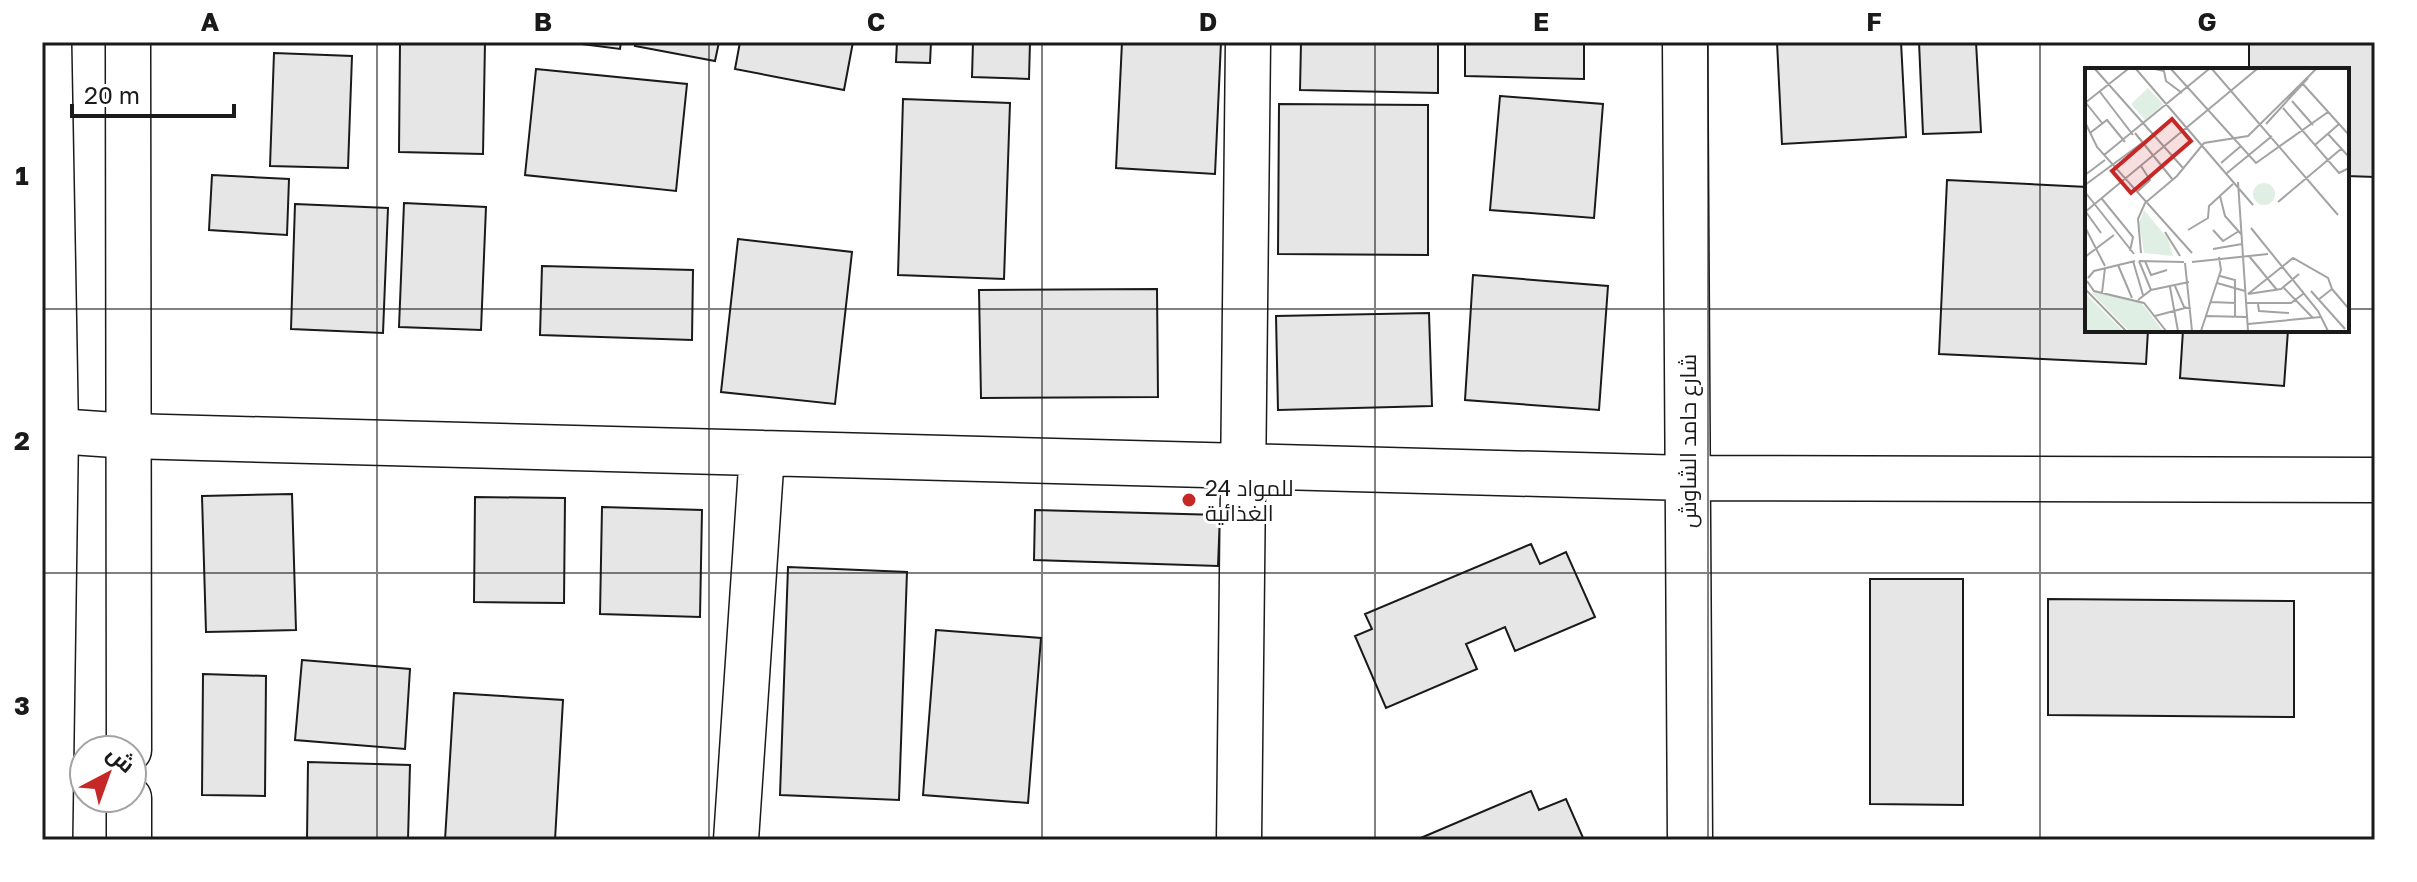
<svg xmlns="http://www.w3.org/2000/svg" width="2417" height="882" viewBox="0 0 2417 882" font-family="'Golos Text',Cairo,sans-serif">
	<rect width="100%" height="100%" fill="#fff"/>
	<path fill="#e6e6e6" stroke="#1a1a1a" stroke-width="2" d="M400,42h85l-2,112 -84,-2z
		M566,42h55l-1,7z
		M636,42h83l-4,19 -80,-15z
		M740,42h113l-9,48 -109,-21z
		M897,42h34l-1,21 -34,-1z
		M973,42h57l-1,37 -57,-2z
		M1122,42h99l-6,132 -99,-6z
		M1301,42h137v51l-138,-3z
		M1465,42h119v37l-119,-3z
		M1777,42h124l5,95 -124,7z
		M1919,42h57l5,90 -58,2z
		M2249,42h126v135l-28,-1v-106h-98z
		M274,53l78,3 -4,112 -78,-2z
		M536,69l151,15 -11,107 -151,-16z
		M1500,96l103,8 -9,114 -104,-8z
		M903,99l107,4 -6,176 -106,-4z
		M1279,104l149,1v150l-150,-1z
		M212,175l77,4 -2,56 -78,-5z
		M1947,180l140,7v143h61l-2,34 -207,-10z
		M404,203l82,4 -5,123 -82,-3z
		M295,204l93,4 -5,125 -92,-4z
		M738,239l114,13 -17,152 -114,-12z
		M542,266l151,4 -1,70 -152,-5z
		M1473,275l135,11 -9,124 -134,-10z
		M1157,289l1,108 -177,1 -2,-108z
		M1429,313l3,93 -154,4 -2,-94z
		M2183,330h105l-4,56 -104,-8z
		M292,494l4,136 -90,2 -4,-136z
		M475,497l90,1 -1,105 -90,-1z
		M602,507l100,3 -2,107 -100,-3z
		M1035,510l185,5 -2,51 -184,-6z
		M1531,544l9,20 26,-12 29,65 -80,34 -10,-24 -39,17 11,25 -91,39 -31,-72 17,-7 -7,-15z
		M788,567l119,5 -8,228 -119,-5z
		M1870,579h93v226l-93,-1z
		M2048,599l246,2v116l-246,-2z
		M936,630l105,8 -13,165 -105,-8z
		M302,660l108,9 -5,80 -110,-9z
		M203,674l63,2 -1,120 -63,-1z
		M454,693l109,7 -8,140h-110z
		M308,762l102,3 -2,75h-101z
		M1531,791l8,19 27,-11 18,41h-168z"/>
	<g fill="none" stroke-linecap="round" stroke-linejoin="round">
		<defs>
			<path id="minor" d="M1685,42l5,798
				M42,430l87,6 1558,42 688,2
				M736,840l26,-387
				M1239,840l9,-798"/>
			<path id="major" d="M49,42l7,389 -6,409
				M128,42l1,708
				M129,840v-42"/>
		</defs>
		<use href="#minor" stroke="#1a1a1a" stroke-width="47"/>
		<use href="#major" stroke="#1a1a1a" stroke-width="47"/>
		<use href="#minor" stroke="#fff" stroke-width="44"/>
		<use href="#major" stroke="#fff" stroke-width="44"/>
	</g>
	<path fill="none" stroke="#1a1a1a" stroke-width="2" stroke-opacity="0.55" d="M377,42v798M709,42v798M1042,42v798M1375,42v798M1708,42v798M2040,42v798M42,309h2045M2347,309h28M42,573h2333"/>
	<circle fill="#c62828" stroke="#fff" stroke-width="3" cx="1189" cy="500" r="8"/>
	<g text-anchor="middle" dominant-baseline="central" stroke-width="6" stroke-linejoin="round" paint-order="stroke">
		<g font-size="22" fill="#1a1a1a" stroke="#fff">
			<text transform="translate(1687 441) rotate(-90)">شارع حامد الشاوش</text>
		</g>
		<g font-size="22" fill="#1a1a1a" stroke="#fff" text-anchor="start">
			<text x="1205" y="487">24 للمواد<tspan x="1205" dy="25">الغذائية</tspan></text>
		</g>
	</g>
	<g transform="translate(2085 68)">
		<rect width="264" height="264" fill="#fff"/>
		<path d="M63,20l15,16 -18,16 -14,-16zM168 126a11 11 0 1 1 22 0a11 11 0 1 1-22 0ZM59,142l24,29 5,17 -29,-3 -5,-30zM6,224l49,9 23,30h-34zM0,225l38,38h-38z" fill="#e0efe3"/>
		<path fill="none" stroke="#a3a3a3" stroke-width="2" d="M10,1l88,99M51,1l117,136M70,1l9,2 2,10 16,12M86,1l85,94 72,-51M127,1l126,146M217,15l47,52M15,24l33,43M207,33l21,24M0,35l43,-34M1,35l16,20M198,40l56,65 10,-5M0,54l12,25 95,106M181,56l42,-46M5,65l17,-13 18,22M50,65l38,47M243,66l21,23M230,77l24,-21M19,87l105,-86M136,95l20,-17M142,105l45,-37M0,107l20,-15M153,114l10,149M0,117l57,-42M53,123l12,-11 -9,-14M0,124l49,62M135,128l5,20 16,18M17,131l31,38 -3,14M193,134l63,-53M0,144l172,-143M1,144l15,21M0,159l20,39M166,160l67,83 10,20M103,162l20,-12 1,-12 24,-22M128,162l10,11 16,-10M80,164l15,24M128,181l29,-5M56,185l-3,-34 7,-16 32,-27 27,-33 44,-7 68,-67M164,188l28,34M0,189l29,-22M48,193l10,34M54,193l12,29M54,193l45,1M60,193l6,14 16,-5M107,194l76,-8M100,195l7,68M33,197l14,33M135,208l15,4v38M3,210l6,-7 41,-10M2,213l7,10 50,12 22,28M132,215l28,8M90,218l9,21 7,2M85,219l8,44M199,220l29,30M0,221l41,42M247,221l17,20M226,223l34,38M17,225l3,-25M163,226l45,-36 35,20 4,11 -14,11M163,226l33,-5 18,-15M53,232l13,-10 38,-8M125,234l26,1M161,235h45l12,-9M173,236l1,7 30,2M70,248l30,-8M120,248l42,1M163,256l73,-7M116,263l20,-61 -2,-13"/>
		<path fill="#c62828" fill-opacity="0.15" stroke="#c62828" stroke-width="4" d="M87,51l19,22 -60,52 -19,-22z"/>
		<rect width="264" height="264" fill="none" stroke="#1a1a1a" stroke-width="4"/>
	</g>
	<rect width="2417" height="882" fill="none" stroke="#ffffff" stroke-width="88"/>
	<g transform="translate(108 774) rotate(41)"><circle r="38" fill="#ffffff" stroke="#a3a3a3" stroke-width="2"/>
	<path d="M0-6L14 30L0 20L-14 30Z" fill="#c62828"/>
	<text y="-12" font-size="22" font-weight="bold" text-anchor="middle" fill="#1a1a1a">ش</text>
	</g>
	<path d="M72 104v12h162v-12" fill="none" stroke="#1a1a1a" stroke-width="4"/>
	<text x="84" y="104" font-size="24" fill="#1a1a1a" stroke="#ffffff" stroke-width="6" paint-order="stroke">20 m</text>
	<rect x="44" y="44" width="2329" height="794" fill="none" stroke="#1a1a1a" stroke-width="3"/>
	<g font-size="26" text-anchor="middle" font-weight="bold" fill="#1a1a1a">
		<text x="210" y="31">A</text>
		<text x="543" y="31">B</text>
		<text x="876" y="31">C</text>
		<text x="1208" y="31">D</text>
		<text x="1541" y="31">E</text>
		<text x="1874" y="31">F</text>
		<text x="2207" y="31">G</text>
		<text x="22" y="185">1</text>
		<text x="22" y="450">2</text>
		<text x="22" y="715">3</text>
	</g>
</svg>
